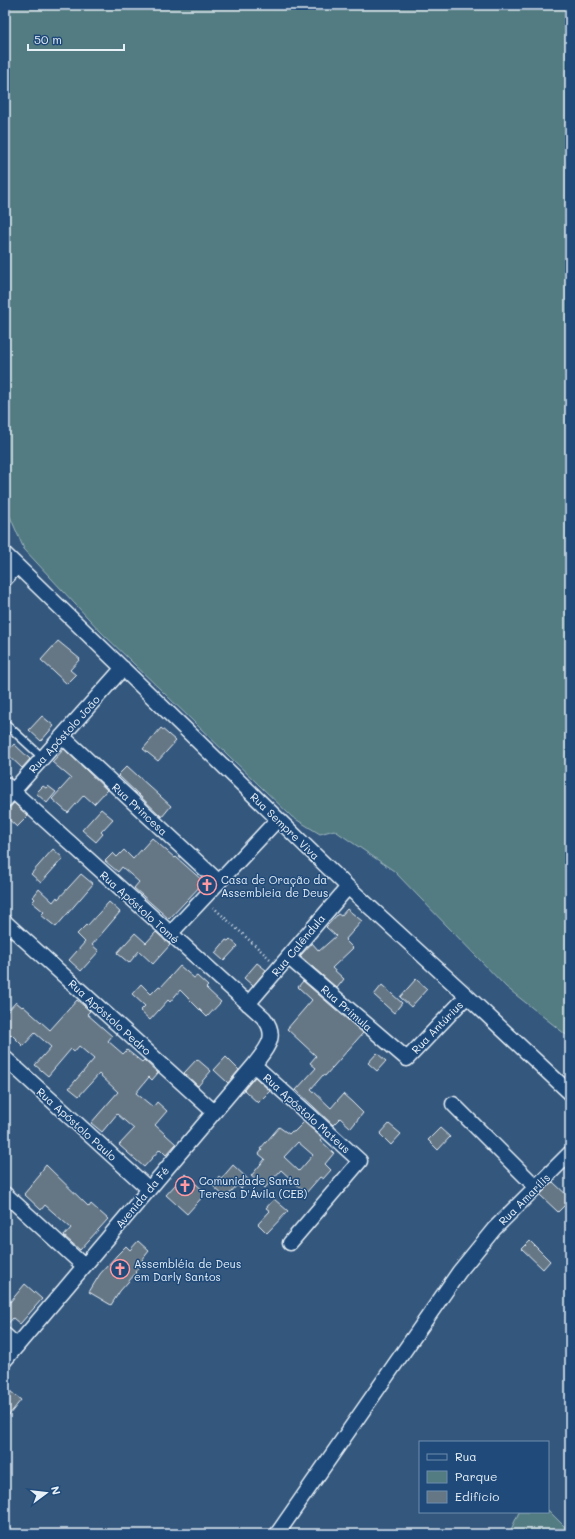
<svg xmlns="http://www.w3.org/2000/svg" width="575" height="1539" viewBox="0 0 575 1539" font-family="Mali,sans-serif">
	<rect width="100%" height="100%" fill="#34577d"/>
	<filter id="ink" filterUnits="userSpaceOnUse"><feTurbulence type="fractalNoise" baseFrequency=".025" numOctaves="2"/><feDisplacementMap in="SourceGraphic" scale="8" xChannelSelector="R" yChannelSelector="G"/><feConvolveMatrix kernelMatrix="1 2 1 2 8 2 1 2 1" color-interpolation-filters="sRGB"/></filter>
	<g filter="url(#ink)">
		<path fill="#537b82" stroke="#9eb6bd" d="M5,5h565v1033l-64,-51 -112,-116 -60,-41 -14,4 -28,-17 -191,-185 -77,-83 -19,-44z
			M548,1510l22,22v2h-61l10,-22h29z"/>
		<path fill="#657685" stroke="#e8f1f8" fill-rule="evenodd" d="M58,641l22,18 -10,11 6,5 -9,9 -26,-24z
			M42,716l12,10 -13,15 -12,-11z
			M161,728l15,13 -18,20 -15,-12z
			M14,744l16,15 -8,9 -16,-15z
			M64,749l43,41 -13,14 -10,-9 -16,18 -16,-14 19,-21 -19,-16z
			M127,766l44,40 -9,11 -44,-42z
			M43,786l3,2 2,-2 8,6 -9,11 -11,-10z
			M14,803l14,13 -11,11 -12,-11v-3z
			M101,809l12,10 -12,13 2,2 -7,8 -14,-12z
			M152,838l23,20 1,-1 28,25 -35,37 -35,-31 5,-6 -17,-15 -4,5 -13,-11 8,-8 4,4 7,-7 9,9z
			M53,849l10,9 -22,25 -10,-9z
			M81,874l12,10 -37,43 -15,-12 3,-3 -12,-10 3,-3 -2,-2 6,-8 14,13 4,-5 1,2z
			M109,902l11,10 -28,33 7,6 -18,20 -12,-11 16,-18 -8,-8 9,-9 1,1z
			M347,909l15,12 -17,19 8,8 -21,20 12,11 -7,9 -37,-32 12,-13 7,8 17,-15 -10,-9 12,-13 3,2z
			M156,932l14,13 -17,19 -14,-13 -10,12 -12,-10 18,-20 11,10z
			M230,939l8,7 -14,15 -9,-8 11,-13 2,1z
			M257,963l9,7 -13,16 -9,-8z
			M180,966l14,12 3,-2 11,10 -2,2 15,14 -14,15 -27,-27 -10,12 -2,-2 -18,20 -10,-9 5,-5 -13,-12 9,-10 10,10 8,-8 2,1z
			M416,979l11,10 -16,18 -11,-10z
			M303,981l60,52 -38,43 -2,-1 -12,14 20,19 12,-14 9,8 11,11 -12,15 -11,-10 -7,7 -37,-35 20,-22 -6,-5 6,-7 -29,-27 25,-29 -14,-13z
			M382,985l20,18 -8,10 -20,-18z
			M77,1000l13,11 -3,3 25,22 -4,5 15,13 4,-4 15,12 2,-2 14,13 -6,7 -3,-3 -13,16 17,14 4,-5 10,9 -12,14 21,19 -10,11 -6,-6 -16,18 -25,-22 15,-16 -17,-15 -15,18 -11,-9 27,-31 -19,-18 -20,22 -10,-8 25,-29 -15,-13 -5,6 -3,-3 -23,27 -13,-11 16,-18 -16,-14 -12,13 -12,-12 -6,7v-27l11,-12 6,5 1,-1 27,24z
			M377,1053l9,8 -9,10 -9,-8z
			M226,1057l13,13 -11,13 -14,-13z
			M197,1059l14,12 -13,15 -14,-13z
			M255,1077l15,14 -12,12 -14,-13z
			M304,1122l18,16 -2,2 14,13 -9,11 6,6 -8,9 -3,-2 -14,16 -25,-23 -16,18 -14,-12 14,-17 -6,-5 3,-4 -2,-1 19,-22 10,7 3,-3 2,1zM298,1142l15,13 -14,16 -15,-14z
			M389,1124l12,10 -10,11 -11,-11z
			M440,1128l10,9 -12,13 -10,-10z
			M46,1165l43,42 2,-3 17,15 -28,31 -16,-14 7,-8 -26,-23 -4,5 -17,-16 16,-19 -1,-1z
			M233,1165l16,15 -8,9 -4,-4 -11,13 -14,-13 7,-9 2,3z
			M185,1174l21,19 -19,21 -21,-19z
			M553,1182l17,16v2l-12,12 -18,-17z
			M274,1199l14,12 -21,22 -9,-9 12,-13 -4,-3z
			M138,1241l11,10 -7,9 2,1 -9,11 1,1 -16,18 -9,14 -22,-13 11,-18 17,-19 9,-9 4,4z
			M530,1241l20,20 -7,8 -21,-20z
			M25,1284l17,15 -22,25 -7,-6 -8,9v-19z
			M5,1387l16,13 -16,20z"/>
		<g fill="none" stroke-linecap="round" stroke-linejoin="round">
			<defs>
				<path id="lane" d="M5,723l38,35"/>
				<path id="street" d="M5,554l343,333 119,109 103,97
					M5,579l12,-13
					M62,736l157,146
					M5,784l259,234c15,19 2,31 -10,47l-249,295
					M5,800l118,-132
					M5,922l209,190
					M170,934l108,-115
					M288,957l119,102 60,-63
					M248,1004l100,-117
					M5,1058l144,131
					M254,1065l106,96 -70,82
					M453,1104l83,83
					M5,1194l79,72
					M5,1335l12,11
					M277,1534l182,-262 35,-43 76,-76"/>
			</defs>
			<use href="#lane" stroke="#e8f1f8" stroke-width="10"/>
			<use href="#street" stroke="#e8f1f8" stroke-width="17"/>
			<path stroke="#e8f1f8" stroke-width="2.5" stroke-dasharray="1 3" stroke-linecap="butt" d="M213,907l57,52"/>
			<use href="#lane" stroke="#1f4a7a" stroke-width="7"/>
			<use href="#street" stroke="#1f4a7a" stroke-width="14"/>
		</g>
	</g>
	<defs>
		<symbol id="church-ring" viewBox="-11 -11 22 22"><circle r="9.5" fill="#1f4a7a" stroke="#ff9aa2" stroke-width="1.5"/><path d="M-1.2-6h2.4v3.5h3.3v2.4h-3.3V6h-2.4V-.1h-3.3v-2.4h3.3Z" fill="#ff9aa2"/></symbol>
	</defs>
	<g fill-rule="evenodd">
		<use href="#church-ring" x="196" y="874" width="22" height="22"/>
		<use href="#church-ring" x="174" y="1175" width="22" height="22"/>
		<use href="#church-ring" x="109" y="1258" width="22" height="22"/>
	</g>
	<g text-anchor="middle" dominant-baseline="central" stroke-width="3" stroke-linejoin="round" paint-order="stroke">
		<g font-size="11" fill="#e8f1f8" stroke="#1f4a7a">
			<text transform="translate(64 734) rotate(-48)">Rua Apóstolo João</text>
			<text transform="translate(140 809) rotate(43)">Rua Princesa</text>
			<text transform="translate(285 826) rotate(44)">Rua Sempre Viva</text>
			<text transform="translate(140 907) rotate(42)">Rua Apóstolo Tomé</text>
			<text transform="translate(298 945) rotate(-50)">Rua Calêndula</text>
			<text transform="translate(347 1008) rotate(41)">Rua Prímula</text>
			<text transform="translate(110 1017) rotate(42)">Rua Apóstolo Pedro</text>
			<text transform="translate(437 1027) rotate(-46)">Rua Antúrius</text>
			<text transform="translate(307 1113) rotate(42)">Rua Apóstolo Mateus</text>
			<text transform="translate(77 1124) rotate(42)">Rua Apóstolo Paulo</text>
			<text transform="translate(142 1197) rotate(-50)">Avenida da Fé</text>
			<text transform="translate(524 1199) rotate(-45)">Rua Amarílis</text>
		</g>
		<g font-size="11" fill="#e8f1f8" stroke="#1f4a7a" text-anchor="start">
			<text x="221" y="879">Casa de Oração da<tspan x="221" dy="13">Assembleia de Deus</tspan></text>
			<text x="199" y="1180">Comunidade Santa<tspan x="199" dy="13">Teresa D'Ávila (CEB)</tspan></text>
			<text x="134" y="1263">Assembléia de Deus<tspan x="134" dy="13">em Darly Santos</tspan></text>
		</g>
	</g>
	<rect width="575" height="1539" fill="none" stroke="#1f4a7a" stroke-width="20"/>
	<rect x="10" y="10" width="555" height="1519" fill="none" stroke="#e8f1f8" stroke-width="1.5" filter="url(#ink)"/>
	<rect x="419" y="1441" width="130" height="72" fill="#1f4a7a" stroke="#6f8dac"/>
	<rect x="427" y="1454" width="20" height="6" fill="#1f4a7a" stroke="#6f8dac"/>
	<text x="455" y="1461" font-size="12" fill="#e8f1f8">Rua</text>
	<rect x="427" y="1471" width="20" height="12" fill="#537b82" stroke="#6f8dac"/>
	<text x="455" y="1481" font-size="12" fill="#e8f1f8">Parque</text>
	<rect x="427" y="1491" width="20" height="12" fill="#657685" stroke="#6f8dac"/>
	<text x="455" y="1501" font-size="12" fill="#e8f1f8">Edifício</text>
	<g transform="translate(46 1493) rotate(75)" stroke="#1f4a7a" stroke-width="3" paint-order="stroke">
	<path d="M0-3L7 15L0 10L-7 15Z" fill="#e8f1f8"/>
	<text y="-6" font-size="11" font-weight="bold" text-anchor="middle" fill="#e8f1f8">N</text>
	</g>
	<path d="M28 44v6h96v-6" fill="none" stroke="#e8f1f8" stroke-width="2"/>
	<text x="34" y="44" font-size="12" fill="#e8f1f8" stroke="#1f4a7a" stroke-width="3" paint-order="stroke">50 m</text>
</svg>
